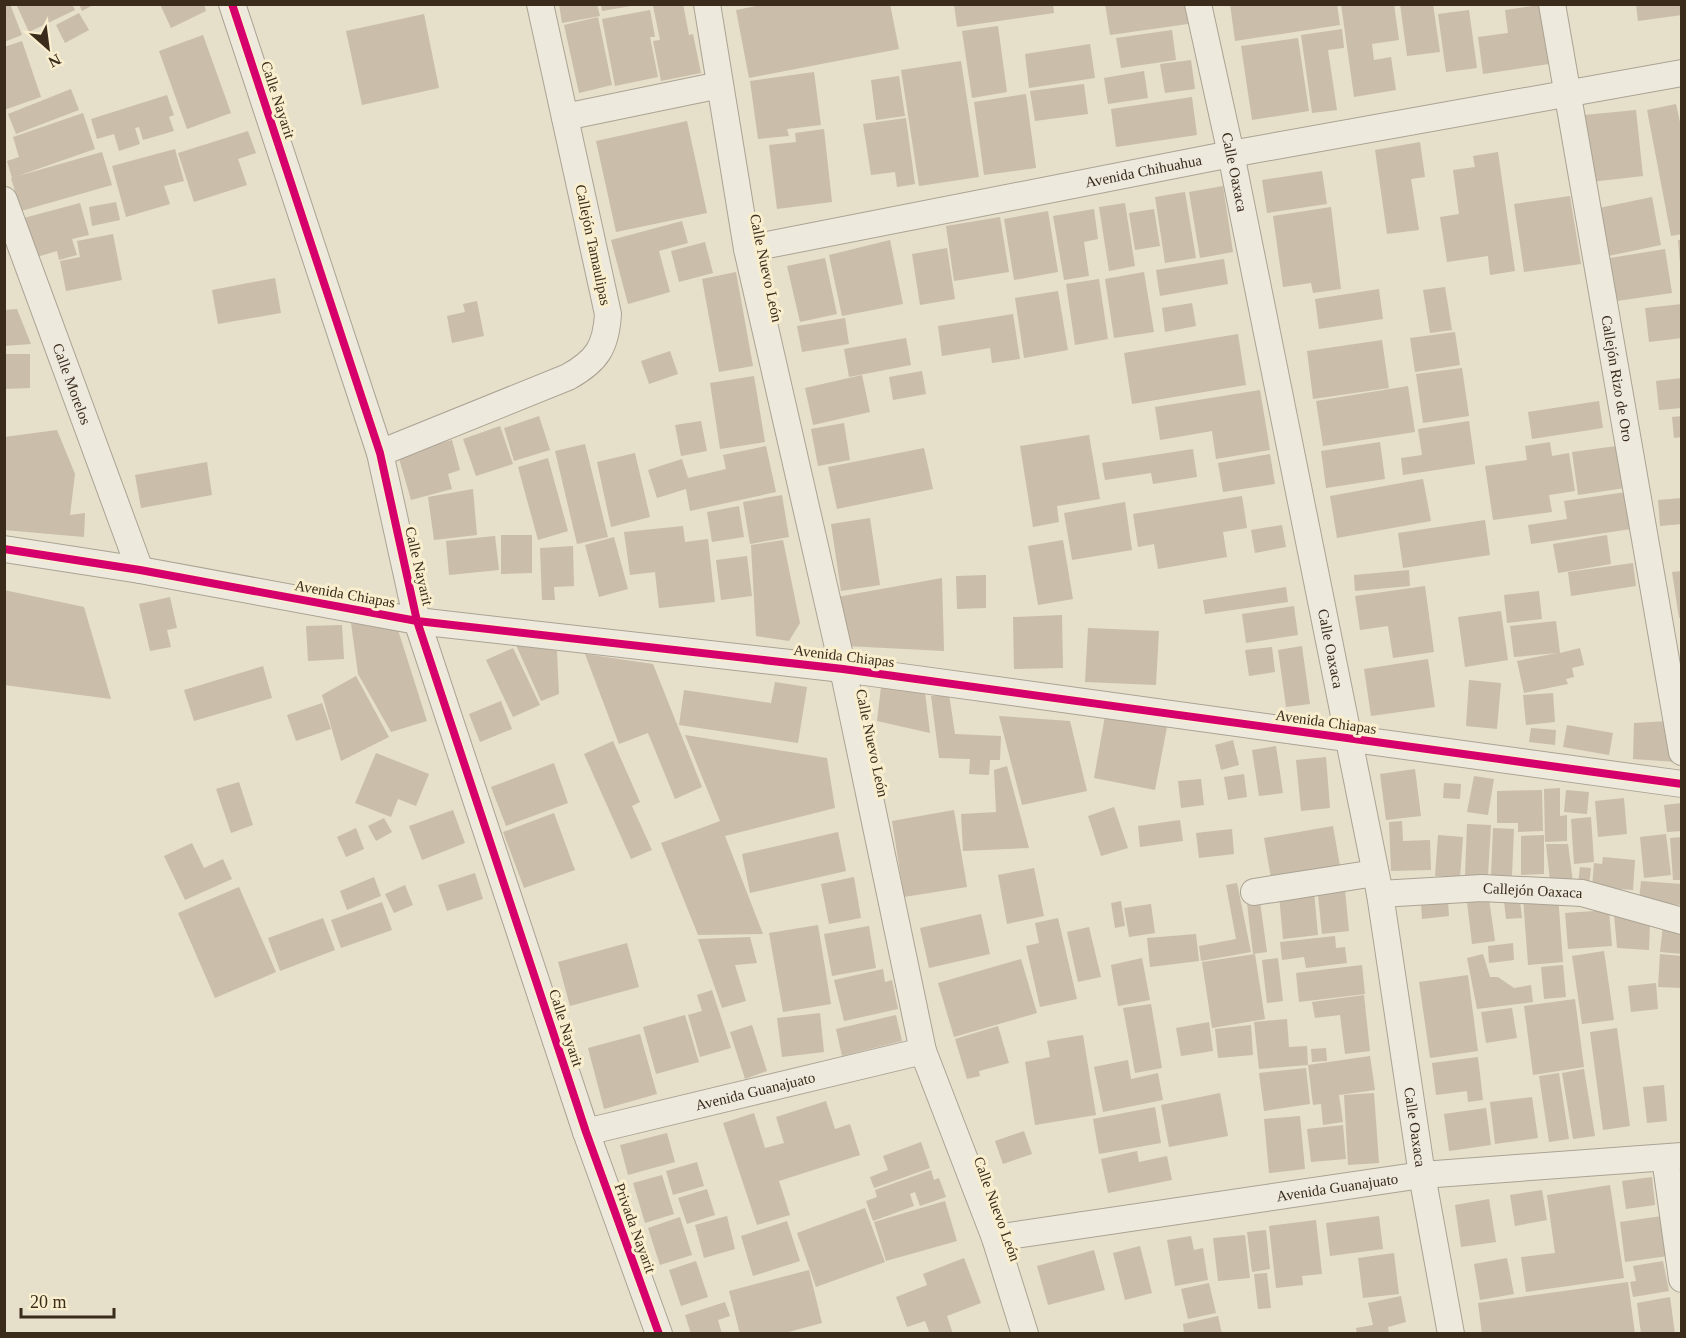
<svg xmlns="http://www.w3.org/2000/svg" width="1686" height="1338" viewBox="0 0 1686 1338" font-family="'Times New Roman',serif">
	<rect width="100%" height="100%" fill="#e6dfca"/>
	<path fill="#cabdaa" d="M4,4h6l12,31 -18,7z
		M16,4h56l3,6 -46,22z
		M79,4h16l-13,7z
		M160,4h44l2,7 -35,17z
		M559,4h38l3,12 -38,7z
		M601,4h30v2l-29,5z
		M661,4h22l6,31 4,-1 8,39 -40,8 -8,-40 7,-1 -7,-34z
		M766,4h124l9,45 -150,29 -13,-68z
		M954,4h99l1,9 -97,14z
		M1105,4h80l3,20 -78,11z
		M1230,4h107l3,21 -105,16z
		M1341,4h53l5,36 -27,4 2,16 17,-3 5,33 -42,7z
		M1400,4h33l7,48 -33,4z
		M1636,4h45l1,11 -44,6z
		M1540,5l9,59 -66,10 -5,-37 30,-4 -3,-23z
		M650,10l5,27h-5l8,40 -43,9 -13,-67z
		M1469,10l8,58 -31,4 -8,-58z
		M79,13l10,17 -24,13 -9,-18z
		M424,14l15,74 -77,17 -16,-74z
		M598,17l14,68 -33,8 -15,-68z
		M998,26l9,66 -35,6 -10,-67z
		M1342,29l2,19 -16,2 9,60 -25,3 -11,-78z
		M1172,30l4,30 -55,8 -5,-30z
		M203,35l28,78 -44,16 -28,-78z
		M1298,38l11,73 -57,9 -11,-74z
		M22,41l19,56 -37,13v-63z
		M1090,44l5,34 -66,10 -4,-34z
		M1191,60l4,29 -30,4 -5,-29z
		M961,61l18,116 -60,9 -18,-116z
		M1144,71l4,27 -40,6 -4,-26z
		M814,72l7,53 -34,4 2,7 -31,3 -8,-58z
		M899,76l6,40 -29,4 -5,-40z
		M1084,84l4,30 -53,7 -5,-30z
		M71,89l8,21 -63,24 -8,-20z
		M1026,94l10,74 -52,7 -10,-73z
		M167,95l7,20 -5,2 5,14 -31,9 -4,-13 -4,1 5,16 -21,7 -5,-17 -17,5 -6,-20z
		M1192,97l5,38 -81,12 -5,-38z
		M1676,104l6,27v103l-11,2 -24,-126z
		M1636,110l7,66 -52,6 -7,-67z
		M83,113l12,36 -83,29 -5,-17 12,-4 -6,-20z
		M906,118l9,66 -18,3 -2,-15 -24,3 -8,-51z
		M687,121l20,92 -91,19 -20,-91z
		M824,129l8,73 -55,7 -8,-64 27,-3 -1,-9z
		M248,131l8,22 -18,6 9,26 -53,17 -16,-49z
		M1420,142l5,35 -14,2 8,51 -32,4 -12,-84z
		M175,149l9,32 -20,5 6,18 -44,13 -14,-51z
		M102,152l10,33 -91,26 -10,-33z
		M1498,152l17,119 -25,4 -2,-19 -41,6 -7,-45 19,-3 -6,-44 22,-3 -2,-11z
		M1322,171l5,33 -60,9 -5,-33z
		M1223,186l10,66 -33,6 -11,-66z
		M1185,192l11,66 -31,5 -10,-66z
		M1570,196l11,68 -57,8 -10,-68z
		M1652,197l9,48 -53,11 -9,-48z
		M116,202l4,18 -28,6 -3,-19z
		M80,203l9,32 -17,4 5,16 -18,5 -2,-9 -27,8 -10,-40z
		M1125,203l10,63 -26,5 -10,-64z
		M1331,207l10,82 -28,4 -2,-10 -28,4 -10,-71z
		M1094,209l4,30 -14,3 5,34 -25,4 -11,-64z
		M1154,209l6,37 -25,4 -6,-37z
		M1048,211l10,61 -44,8 -10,-61z
		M1000,217l9,55 -55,9 -8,-55z
		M682,221l6,22 -29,8 11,41 -42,12 -17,-64z
		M113,234l9,46 -56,11 -6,-30 20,-4 -3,-16z
		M890,240l13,64 -61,12 -13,-61z
		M1678,240h4v23h-2z
		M705,242l8,31 -34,9 -8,-31z
		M947,248l8,51 -35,6 -8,-51z
		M1665,249l7,44 -55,8 -7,-43z
		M825,258l12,56 -37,8 -13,-56z
		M1224,259l4,25 -68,12 -4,-26z
		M736,272l17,94 -34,6 -17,-93z
		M1144,272l10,60 -40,6 -9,-59z
		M275,278l6,35 -63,11 -6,-34z
		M1099,279l9,60 -33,6 -9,-61z
		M1445,287l7,43 -22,3 -7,-43z
		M1379,289l4,30 -64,10 -4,-30z
		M1058,291l10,59 -44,8 -9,-60z
		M477,301l7,35 -32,7 -5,-27 18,-4 -2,-8z
		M1192,303l4,23 -31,6 -3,-24z
		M1682,304v34l-33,4 -4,-34z
		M17,309l14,35 -27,2v-36z
		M1013,314l7,45 -28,4 -2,-15 -48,8 -4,-30z
		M845,318l4,26 -47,8 -5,-26z
		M1455,332l5,33 -45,7 -5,-34z
		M1238,334l8,51 -114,19 -8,-51z
		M906,338l5,27 -62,12 -5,-28z
		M1382,340l7,48 -76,11 -6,-48z
		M670,351l8,23 -29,10 -8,-23z
		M4,354h26v34l-26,1z
		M1462,368l7,48 -46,7 -7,-49z
		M922,371l4,23 -33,6 -4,-23z
		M862,375l8,37 -57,13 -8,-37z
		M754,376l11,66 -45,7 -10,-66z
		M1682,378v30l-23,2 -3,-29z
		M1408,386l7,46 -92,14 -7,-45z
		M1260,390l10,60 -54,9 -4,-28 -52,9 -5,-33z
		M1599,401l4,27 -71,11 -4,-27z
		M539,416l11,34 -36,11 -10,-33z
		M1682,416v21l-8,1 -2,-21z
		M701,421l6,30 -26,5 -6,-31z
		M1469,421l6,43 -72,11 -2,-17 21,-3 -4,-26z
		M844,423l6,37 -32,6 -7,-37z
		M500,426l13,38 -37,12 -13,-37z
		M57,430l18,44 -5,41 15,-2 -1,24 -80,-7v-93z
		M1089,435l11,64 -43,7 2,16 -26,5 -13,-81z
		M452,440l8,30 -12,4 4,15 -41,11 -13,-45z
		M1380,442l5,37 -59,9 -5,-37z
		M1550,442l2,14 17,-3 6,38 -26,4 3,17 -59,8 -8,-54 42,-6 -2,-14z
		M585,444l23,93 -31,7 -22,-93z
		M1624,445l1,43 -47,7 -6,-43z
		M766,446l10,46 -86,19 -4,-22 -29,9 -9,-28 34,-11 6,19 38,-9 -3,-14z
		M924,448l9,41 -96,20 -9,-42z
		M1193,449l4,28 -44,7 -2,-11 -46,7 -3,-17z
		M635,453l15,64 -39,10 -14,-65z
		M1270,454l5,30 -52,8 -5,-29z
		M548,458l20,73 -30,9 -20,-73z
		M207,462l5,33 -71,13 -6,-33z
		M1423,479l8,42 -94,17 -7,-42z
		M473,489l4,46 -43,5 -6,-43z
		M1626,492l5,37 -100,15 -3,-19 39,-6 -3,-18z
		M782,495l7,42 -39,7 -7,-42z
		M1242,496l5,32 -24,4 4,25 -69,12 -4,-25 -16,3 -5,-33z
		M1682,498v26l-22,2 -2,-26z
		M1125,502l7,48 -60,10 -8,-47z
		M739,506l5,31 -32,5 -5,-30z
		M870,518l10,67 -39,6 -10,-67z
		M1485,520l5,35 -87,13 -5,-35z
		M1282,525l4,22 -31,6 -4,-23z
		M683,526l2,16 23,-3 7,63 -56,6 -4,-36 -25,3 -6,-43z
		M501,535h31v38l-31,1z
		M1607,535l4,29 -53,9 -5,-29z
		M495,536l4,34 -50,5 -3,-34z
		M614,537l14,52 -29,8 -14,-52z
		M783,540l17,83 -11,18 -33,-5 -5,-91z
		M1063,540l10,59 -35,6 -10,-59z
		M573,546l1,40 -20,1 1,13h-13l-2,-52z
		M747,556l5,40 -31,4 -5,-40z
		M1633,563l3,23 -65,10 -3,-24z
		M1409,570l1,16 -55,5 -1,-16z
		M1682,571v47h-3l-7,-46z
		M986,575v33l-29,1 -1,-33z
		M942,578l2,73 -98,-5 -9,-49z
		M1425,586l9,66 -41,6 -5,-32 -28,4 -5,-34z
		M1286,587l2,15 -83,12 -2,-14z
		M4,590l80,17 27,92 -107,-14z
		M1539,591l3,28 -35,4 -3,-28z
		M170,597l7,31 -10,2 4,17 -21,4 -11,-47z
		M1294,606l4,29 -52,8 -4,-29z
		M1501,611l7,49 -43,7 -7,-50z
		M1062,615l1,53 -49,1 -1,-52z
		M1556,621l4,32 20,-5 4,17 -12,3 2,9 -8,2 2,5 -44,9 -7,-32 40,-8 -43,4 -4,-31z
		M351,623l47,7 29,91 -36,11 -33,-58z
		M342,625l2,34 -36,2 -2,-35z
		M1088,628l71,3 -3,54 -71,-3z
		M526,643l31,8 2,43 -18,7 -25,-56z
		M1302,646l8,58 -24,3 -8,-57z
		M1272,647l3,25 -26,4 -4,-26z
		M513,648l27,57 -27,12 -27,-57z
		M585,654l68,10 49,123 -27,12 -27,-66 -29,11z
		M1428,659l7,48 -64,9 -7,-47z
		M263,666l9,32 -78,23 -10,-31z
		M356,676l33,61 -48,24 -19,-66z
		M1469,680l32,3 -4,46 -31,-3z
		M775,682l32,5 -9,56 -119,-18 5,-35 87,13z
		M881,687l44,6 5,40 -53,-12z
		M1553,693l2,29 -29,3 -3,-30z
		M949,694l6,40 46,2 -1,24h-10l-1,15 -20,-1 1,-15 -31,-1 -8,-62z
		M501,701l11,28 -32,13 -11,-28z
		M322,703l9,26 -35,12 -9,-26z
		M999,716l71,5 17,70 -65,14z
		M1105,716l62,11 -12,63 -61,-12z
		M1669,721l7,41 -43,-3 1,-36z
		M1567,725l46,8 -4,22 -46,-8z
		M1531,728l25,2 -1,15 -26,-3z
		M685,735l142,23 8,50 -110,28 38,98 -65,1 -37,-92 59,-22z
		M1233,740l6,25 -18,5 -6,-25z
		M613,741l27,61 -8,4 20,44 -21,9 -47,-105z
		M1276,746l7,47 -24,3 -7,-46z
		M376,753l53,21 -13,32 -18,-7 -7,18 -36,-14z
		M1326,757l4,51 -29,3 -5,-51z
		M554,763l14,40 -62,23 -15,-39z
		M1007,766l22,82 -66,3 -2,-37 35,-2 -2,-42z
		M1415,769l6,47 -35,4 -6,-46z
		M1244,774l3,23 -19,3 -4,-23z
		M1474,776l20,3 -6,36 -21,-3z
		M1201,779l3,26 -23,3 -3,-27z
		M239,782l14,43 -22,8 -15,-44z
		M1444,783l17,1 -1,15 -17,-1z
		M1560,788v28l7,-1v26l-22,1 -1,-53z
		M1542,790l1,41 -25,1v-9h-21v-32z
		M1566,790l23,2 -2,22 -23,-2z
		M1624,798l3,36 -29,3 -3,-36z
		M1682,803v28l-15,1 -3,-27z
		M1114,807l14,41 -27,8 -13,-40z
		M453,810l12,33 -43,17 -13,-34z
		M954,810l13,77 -63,10 -12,-76z
		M554,813l21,57 -51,18 -21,-56z
		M1591,817l3,45 -20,2 -3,-45z
		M384,818l8,14 -16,9 -8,-15z
		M1180,820l3,21 -43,6 -2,-21z
		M1402,821l1,20 27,-1 1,30 -40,1 -2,-49z
		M1467,824l24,1 -3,51 -23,-1z
		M1333,826l8,46 -69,12 -8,-46z
		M356,828l8,21 -18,8 -9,-20z
		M1493,828l21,1 -2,47 -21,-1z
		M1232,829l2,25 -35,4 -3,-25z
		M838,832l8,39 -96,22 -8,-39z
		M1666,834l5,41 -27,3 -4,-41z
		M1438,835l25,2 -3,41 -25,-2z
		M1544,835v39l-23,1v-39z
		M1682,837v43h-9l-3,-42z
		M192,843l12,25 19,-9 9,20 -47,21 -21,-44z
		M1546,844h22l5,38 -23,-1z
		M1603,857l32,3 -2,30 -41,-3 2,-24 8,1z
		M1580,867l11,1 -2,17 -11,-1z
		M1034,868l10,48 -37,8 -9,-49z
		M475,873l8,26 -36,12 -9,-26z
		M374,877l7,19 -34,14 -7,-19z
		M854,877l7,41 -32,6 -8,-40z
		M1641,881l41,3 -2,21 -41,-4z
		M1237,883l14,69 -50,9 -2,-15 37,-7 -10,-54z
		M405,885l8,20 -19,8 -9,-19z
		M1317,886l28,4 4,41 -27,3z
		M239,887l37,85 -61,26 -37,-85z
		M1314,891l4,44 -35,4 -4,-44z
		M1558,895l5,67 -35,3 -5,-67z
		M1489,899l6,42 -23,3 -5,-42z
		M1520,900l2,18 -16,1 -2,-18z
		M1121,901l4,25 -10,2 -4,-25z
		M382,902l10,28 -51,18 -10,-28z
		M1260,902l7,50 -14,2 -6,-51z
		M1448,902l1,14 -27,3 -1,-15z
		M1151,904l4,29 -26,4 -5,-29z
		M1609,910l3,36 -44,3 -3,-36z
		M981,914l9,40 -61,14 -9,-40z
		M1614,914l36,9 -1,27 -32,-2z
		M323,918l12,32 -55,21 -12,-33z
		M1058,918l19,81 -37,8 -14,-61 13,-3 -4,-20z
		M818,925l13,79 -48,8 -14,-79z
		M1663,925l19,2v27l-22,-2z
		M869,926l7,42 -44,8 -8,-42z
		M1089,927l12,50 -23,5 -11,-50z
		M1196,934l3,27 -49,6 -3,-29z
		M1335,936l1,12 9,-1 2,16 -41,5 -2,-11 -22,3 -2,-18z
		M750,937l7,26 -22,2 11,36 -24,7 -24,-69z
		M627,943l12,44 -69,19 -12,-44z
		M1513,943l1,17 -25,3 -1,-17z
		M1604,951l10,69 -32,4 -10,-68z
		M1255,954l10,65 -53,9 -10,-66z
		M1483,954l7,23h8l16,11 17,-3 2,17 -56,7 -10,-51z
		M1660,954l22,2v32l-24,-1z
		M1142,958l8,42 -32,6 -7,-41z
		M1278,958l5,43 -16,2 -5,-43z
		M1021,959l16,54 -83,24 -16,-54z
		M1362,965l3,29 -66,8 -3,-29z
		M1563,965l3,32 -22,2 -3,-32z
		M883,969l2,13 7,-2 6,29 -54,12 -10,-41z
		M1468,975l10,76 -48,7 -11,-76z
		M1656,983l2,26 -27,3 -3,-26z
		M712,990l19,58 -31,9 -12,-42 14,-4 -5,-16z
		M1364,995l6,56 -25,3 -5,-39 -25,3 -3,-16z
		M1575,999l9,68 -51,8 -9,-69z
		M1151,1004l11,64 -27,5 -12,-65z
		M1512,1008l5,30 -31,5 -5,-31z
		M820,1013l4,39 -42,5 -5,-39z
		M685,1015l14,47 -43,12 -13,-47z
		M896,1015l6,26 -60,15 -6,-27z
		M1287,1019l2,28 18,-1 1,19 -49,4 -5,-47z
		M1209,1022l4,29 -32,5 -5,-28z
		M752,1025l15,46 -22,8 -15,-47z
		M1251,1025l2,30 -35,3 -3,-29z
		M998,1026l11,37 -30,8 1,5 -13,3 -12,-40z
		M1617,1028l13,98 -27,4 -13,-98z
		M640,1034l17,60 -53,15 -16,-61z
		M1083,1035l13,80 -61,10 -10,-63 25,-5 -3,-16z
		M1326,1048l1,13 -15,1 -1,-13z
		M1370,1056l5,34 -36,5 4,27 -20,3 -2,-21 -8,1 -5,-40z
		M1478,1057l5,43 -15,2 -1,-11 -31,4 -4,-32z
		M1128,1060l3,19 27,-6 5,27 -60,12 -9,-45z
		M1306,1068l4,36 -46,7 -5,-38z
		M1584,1069l11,67 -22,3 -11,-66z
		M1559,1073l10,66 -20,3 -10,-66z
		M1664,1085l3,36 -20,2 -4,-36z
		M1220,1093l8,43 -59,11 -8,-42z
		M1374,1093l5,70 -31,2 -4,-70z
		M1532,1097l6,41 -43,6 -5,-42z
		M826,1101l9,28 15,-5 10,31 -81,26 11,34 -33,10 -34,-102 31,-10 11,35 19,-5 -8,-26z
		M1155,1107l6,36 -62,11 -6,-35z
		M1486,1108l5,37 -42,6 -5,-37z
		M1300,1116l5,53 -36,4 -5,-54z
		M1343,1125l3,34 -35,3 -4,-33z
		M1024,1131l8,23 -29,10 -8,-23z
		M667,1133l8,29 -47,13 -8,-30z
		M921,1142l9,26 -56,20 -4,-11 18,-7 -5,-14z
		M1137,1151l2,11 28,-6 5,24 -64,13 -7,-34z
		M697,1162l7,24 -31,9 -7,-24z
		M931,1170l3,10 5,-2 7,19 -26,9 -5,-14 -5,2 4,12 -41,15 -7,-20 11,-4 -2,-7z
		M662,1175l12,39 -29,9 -12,-40z
		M1652,1177l3,28 -29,4 -4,-28z
		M1610,1185l14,93 -98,14 -5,-35 34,-4 -8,-58z
		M707,1189l8,26 -28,9 -9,-26z
		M1542,1190l5,30 -32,6 -5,-31z
		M1489,1199l7,43 -35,5 -6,-42z
		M945,1201l12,40 -71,20 -12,-39z
		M865,1208l20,54 -69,25 -19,-54z
		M727,1216l8,33 -31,9 -9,-33z
		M1379,1216l4,33 -53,7 -4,-33z
		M1662,1216l6,40 -43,6 -5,-40z
		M680,1217l12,38 -32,10 -12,-37z
		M1316,1220l6,54 -20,2 1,9 -27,3 -7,-62z
		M787,1221l13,40 -47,15 -12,-40z
		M1266,1230l4,39 -18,3 -5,-40z
		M1245,1235l5,43 -32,3 -5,-43z
		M1191,1236l3,14 9,-2 5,32 -33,6 -8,-46z
		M1140,1246l12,47 -27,7 -12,-47z
		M1094,1250l11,40 -57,15 -11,-39z
		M1394,1253l5,41 -36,4 -5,-40z
		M964,1258l17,45 -34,13 6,18h-23l-5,-13 -18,6 -11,-30 31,-12 -4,-11z
		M1507,1258l7,36 -34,6 -6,-36z
		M696,1261l12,36 -27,9 -12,-36z
		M1663,1261l6,30 -36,6 -3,-15 6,-1 -3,-15z
		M809,1270l13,53 -41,11h-41l-11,-43z
		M1267,1273l4,35 -13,1 -4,-35z
		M1628,1282l7,52h-153l-4,-31z
		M1209,1283l7,30 -28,6 -7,-30z
		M1401,1296l5,26 -18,5 1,7h-32l-1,-6 17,-3 -5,-22z
		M1670,1297l5,37h-34l-4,-31z
		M725,1302l5,14 -12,4 4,14h-31l-6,-19z
		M1218,1316l4,18h-38l-1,-10z"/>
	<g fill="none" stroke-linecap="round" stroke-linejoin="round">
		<defs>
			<g id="street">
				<path d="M232,4l148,449 37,168 169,511 73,202"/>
				<path d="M707,4l40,245 96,420 80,382 72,187 30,96"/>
				<path id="s1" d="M1198,4l33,150 149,740 42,281 29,159"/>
				<path id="s2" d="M1552,4l130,748"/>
				<path d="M565,117l155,-32"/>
				<path id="s3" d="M4,200l136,370"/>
				<path id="s4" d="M747,249l484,-95 451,-81"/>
				<path d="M380,453l188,-76c29,-16 38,-30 40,-63l-68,-310"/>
				<path d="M4,549l136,21 277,51 426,48 839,115"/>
				<path d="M1254,892l121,-19"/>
				<path id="s5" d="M1380,894l102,-6 100,5 100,28"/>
				<path id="s6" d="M586,1132l337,-81"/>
				<path d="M1665,1158l17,121"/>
				<path id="s7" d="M995,1238l427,-63 260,-19"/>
			</g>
		</defs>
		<use href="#street" stroke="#aba394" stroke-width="28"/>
		<use href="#street" stroke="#ede9dd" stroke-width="26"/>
		<defs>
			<path id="cycleway" d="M232,4l148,449 37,168 169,511 73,202
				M4,549l136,21 277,51 426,48 839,115"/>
		</defs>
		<use href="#cycleway" stroke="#f9eece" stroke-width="11"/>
		<use href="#cycleway" stroke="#d6006c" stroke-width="8"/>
	</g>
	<g text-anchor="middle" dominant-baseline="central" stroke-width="6" stroke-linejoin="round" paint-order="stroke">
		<g font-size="15" fill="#3a2b1b" stroke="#f9eece">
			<text transform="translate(278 100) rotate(72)">Calle Nayarit</text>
			<text stroke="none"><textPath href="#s4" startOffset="404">Avenida Chihuahua</textPath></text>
			<text stroke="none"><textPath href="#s1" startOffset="172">Calle Oaxaca</textPath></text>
			<text transform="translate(593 245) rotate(78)">Callejón Tamaulipas</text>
			<text transform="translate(766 268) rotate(78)">Calle Nuevo León</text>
			<text stroke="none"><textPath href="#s2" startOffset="380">Callejón Rizo de Oro</textPath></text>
			<text stroke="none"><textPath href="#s3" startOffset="196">Calle Morelos</textPath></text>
			<text transform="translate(419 566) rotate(77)">Calle Nayarit</text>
			<text transform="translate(345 594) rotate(10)">Avenida Chiapas</text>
			<text stroke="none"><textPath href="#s1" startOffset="658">Calle Oaxaca</textPath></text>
			<text transform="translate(844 656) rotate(7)">Avenida Chiapas</text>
			<text transform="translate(1326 722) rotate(8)">Avenida Chiapas</text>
			<text transform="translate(872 743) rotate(78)">Calle Nuevo León</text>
			<text stroke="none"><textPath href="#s5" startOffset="153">Callejón Oaxaca</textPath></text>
			<text transform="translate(566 1028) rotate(72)">Calle Nayarit</text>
			<text stroke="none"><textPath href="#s6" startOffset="174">Avenida Guanajuato</textPath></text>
			<text stroke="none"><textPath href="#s1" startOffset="1144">Calle Oaxaca</textPath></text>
			<text stroke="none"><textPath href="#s7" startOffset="346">Avenida Guanajuato</textPath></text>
			<text transform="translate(997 1209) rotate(70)">Calle Nuevo León</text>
			<text transform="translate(635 1228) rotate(70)">Privada Nayarit</text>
		</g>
	</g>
	<rect width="1686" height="1338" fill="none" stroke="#3a2b1b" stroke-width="12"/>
	<g transform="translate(48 48) rotate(152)" stroke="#f9eece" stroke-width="4.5" paint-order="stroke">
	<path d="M0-4.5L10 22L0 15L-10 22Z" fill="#3a2b1b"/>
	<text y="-9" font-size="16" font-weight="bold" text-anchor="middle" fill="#3a2b1b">N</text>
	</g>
	<path d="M21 1308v9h93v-9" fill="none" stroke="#3a2b1b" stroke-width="3"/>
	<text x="30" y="1308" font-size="18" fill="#3a2b1b" stroke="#f9eece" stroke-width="4.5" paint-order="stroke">20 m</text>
</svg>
